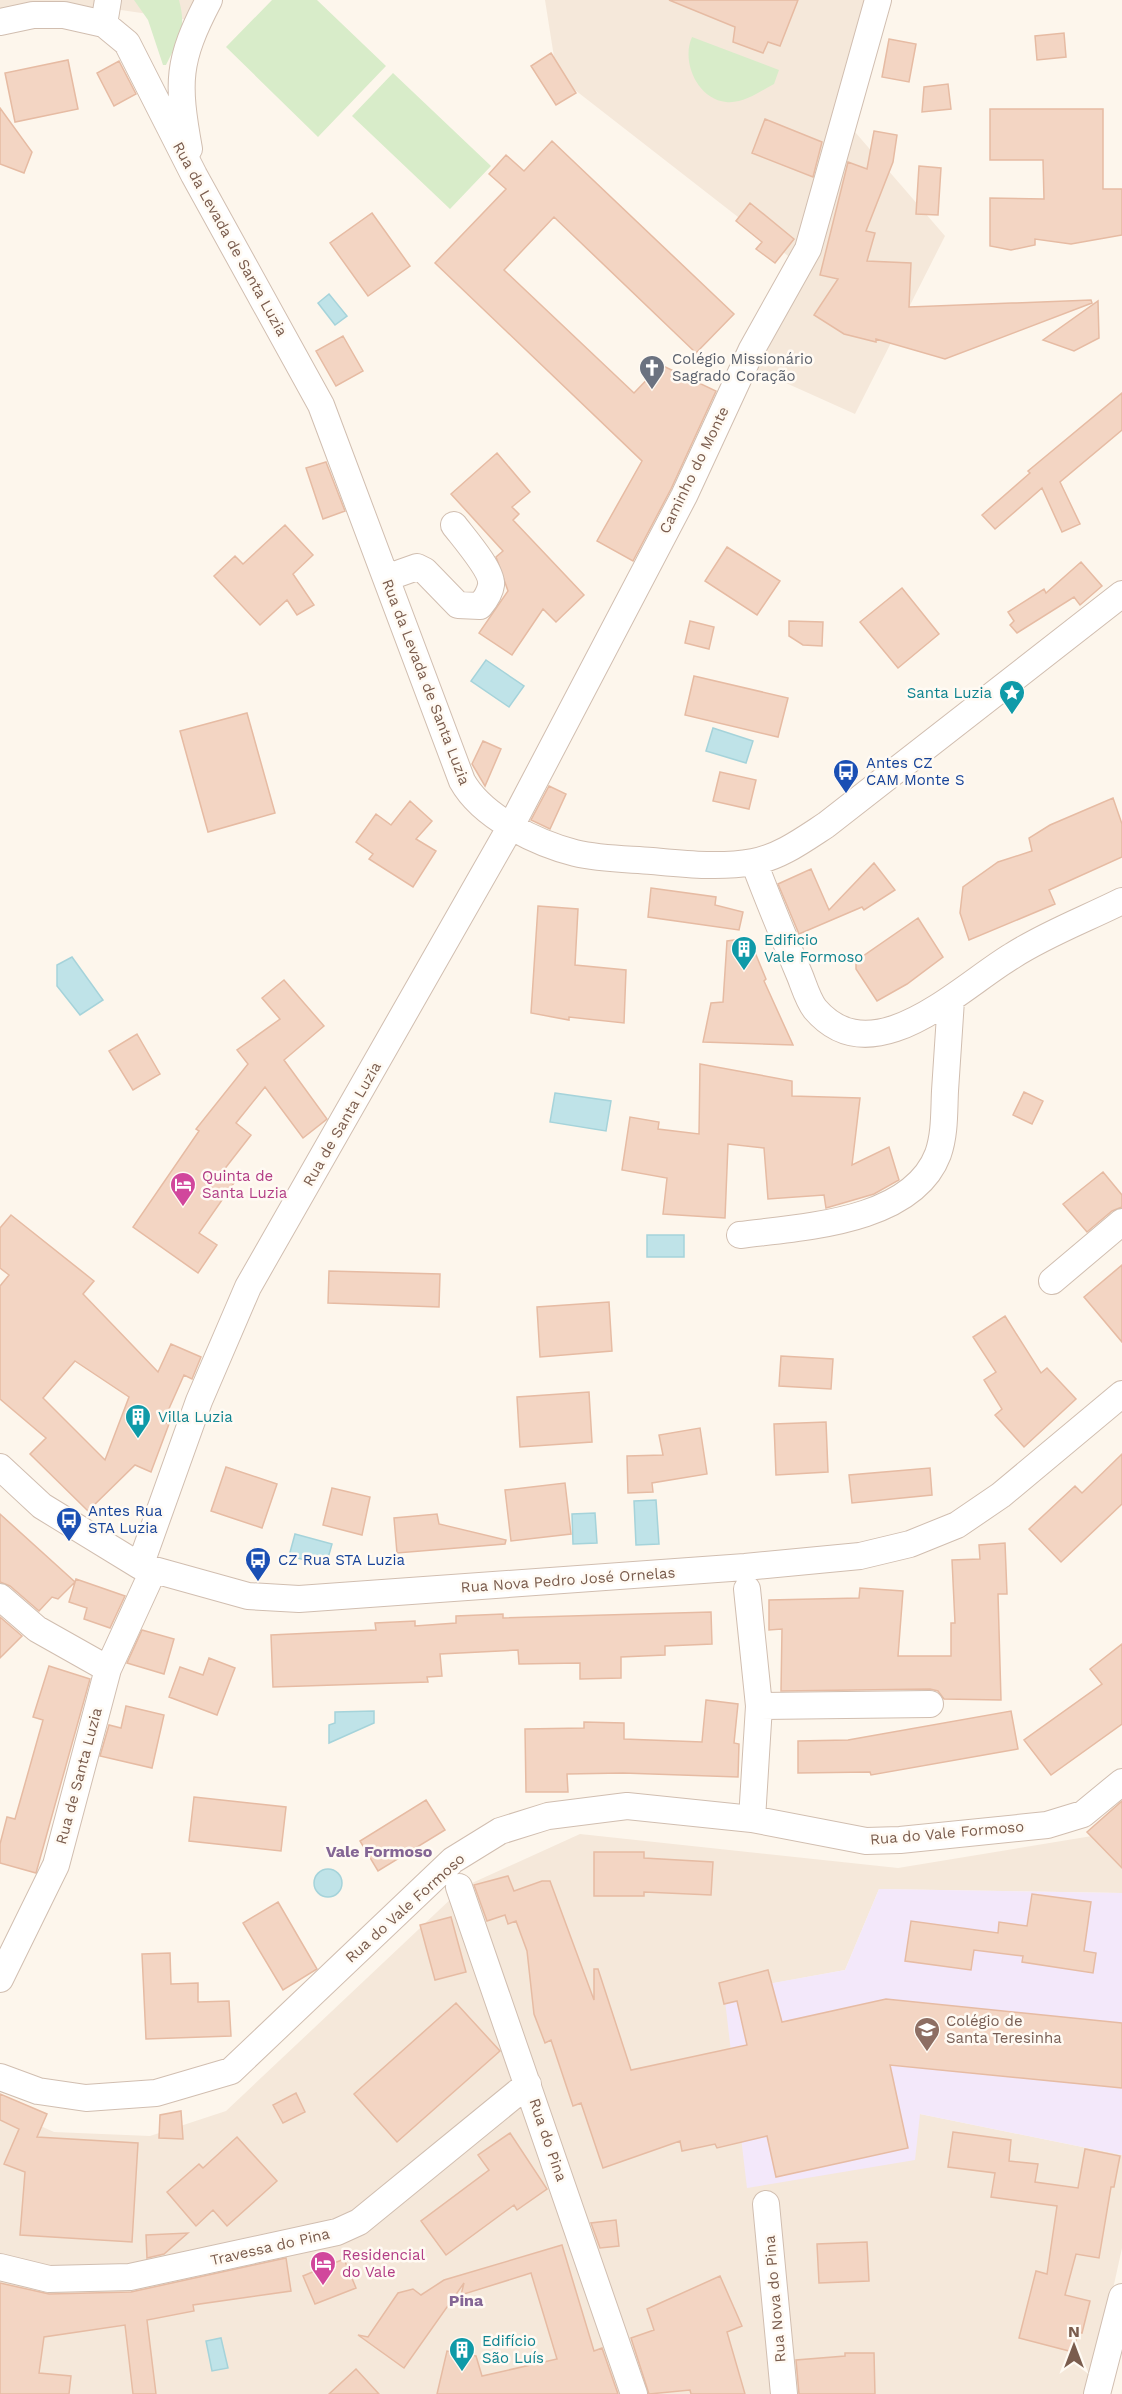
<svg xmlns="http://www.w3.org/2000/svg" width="1122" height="2394" viewBox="0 0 1122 2394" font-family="'Work Sans',sans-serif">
	<rect width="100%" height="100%" fill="#fdf6ec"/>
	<path fill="#f5e8da" d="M0,0h213l-17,21 -75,-11 -96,14 -25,8z
		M545,0h339l-29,132 90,104 -90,178 -100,-45 55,-96 -253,-197z
		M1122,1808v85l-243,-4 -34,81 -120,22 195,122 202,41v93l-32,146h-444l-174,-511 108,-49 318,34 194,-32z
		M454,1896l168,498h-622v-286l54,24 96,4 76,-25z"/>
	<path fill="#f3e8fa" d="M879,1889l243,4v262l-202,-41 -5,46 -168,28 -23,-196 121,-22z"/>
	<path fill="#d8ecc9" d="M134,0h45c8,30 0,38 -13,65h-3l-15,-45z
		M272,0h45l69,66 -68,71 -92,-90z
		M692,37l87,33 -5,14c-14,7 -30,20 -48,18 -29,-3 -45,-41 -34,-65z
		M393,73l98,93 -41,43 -98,-93z"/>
	<path fill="#bfe3e8" stroke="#a5d3da" stroke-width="1.5" d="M329,294l18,22 -12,9 -17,-22z
		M486,660l38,26 -15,21 -38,-26z
		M713,728l40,13 -7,22 -40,-12z
		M72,957l31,43 -23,15 -23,-29v-21z
		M555,1093l56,8 -5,30 -56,-9z
		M647,1235h37v22h-37z
		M656,1500l3,44 -23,1 -2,-44z
		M595,1513l2,30 -24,1 -1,-30z
		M295,1534l37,10 -6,21 -37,-9z
		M374,1711v12l-45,20v-18l6,-2v-11z
		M314 1883a14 14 0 1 1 28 0a14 14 0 1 1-28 0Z
		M221,2338l7,30 -16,3 -6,-30z"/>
	<path fill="#f3d5c3" stroke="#e6bba3" stroke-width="1.5" fill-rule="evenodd" d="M669,0h129l-18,46 -12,-4 -5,11 -30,-11 2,-15z
		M1064,33l2,24 -29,3 -2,-24z
		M889,39l27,5 -7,38 -27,-5z
		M551,53l25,40 -20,12 -25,-39z
		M68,60l10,49 -63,13 -10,-49z
		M119,61l17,33 -22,12 -17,-33z
		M948,84l3,25 -29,3 2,-25z
		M0,108l32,44 -8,21 -24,-9z
		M990,109h113v80h19v46l-51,9 -36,-5v6l-24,5 -21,-4v-48l54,1 -1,-39h-53z
		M765,119l57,23 -9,35 -61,-24z
		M874,131l23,4 -4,27 -27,69 9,2 -8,28 44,2 -2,44 182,-7 1,3 -147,56 -69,-20v3l-32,-8 -30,-19 24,-36 -18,-4 28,-113 19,7z
		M552,141l182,173 -38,39 -142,-136 -50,53 130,123 27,-28 55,26 -45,98 -38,72 -36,-20 45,-80 -207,-198 71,-74 -17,-15 17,-19 18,16z
		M919,166l22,2 -3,47 -22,-1z
		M750,203l44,36 -19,24 -19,-14 6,-7 -26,-21z
		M372,213l38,53 -42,30 -38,-53z
		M1098,301l1,37 -25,13 -31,-11z
		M343,336l20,35 -27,15 -20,-35z
		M1122,393v37l-62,52 20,42 -18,8 -20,-44 -47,41 -13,-14 48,-42 -2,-2z
		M497,453l33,39 -18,15 7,7 -6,6 71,75 -28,27 -13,-13 -31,46 -33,-22 29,-42 -12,-34 7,-6 -52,-57z
		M326,462l19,49 -22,8 -17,-51z
		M285,525l28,30 -20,19 21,31 -17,10 -10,-15 -27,25 -46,-49 21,-20 8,8z
		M727,547l53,34 -23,34 -52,-34z
		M1081,562l21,24 -22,19 -6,-8 -57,36 -7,-8 4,-4 -6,-9 36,-23 2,4z
		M902,588l37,46 -41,34 -38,-46z
		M690,621l24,6 -5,22 -24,-6z
		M789,621l34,1 -1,24 -19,-1 -14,-9z
		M694,676l94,22 -10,39 -93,-22z
		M247,713l28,100 -67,19 -28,-101z
		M483,741l18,8 -16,37 -13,-22z
		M720,772l36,8 -7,29 -36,-8z
		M549,786l17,8 -16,35 -19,-9z
		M1113,798l9,26v33l-73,33 6,14 -86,36 -9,-27 3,-26 35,-25 34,-11 -3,-13 21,-13z
		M410,801l22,20 -16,18 20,12 -23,36 -44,-28 4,-5 -17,-12 20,-28 15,11z
		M874,863l21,27 -31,20 -2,-3 -63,27 -21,-50 33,-15 18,41z
		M651,888l65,9 -1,8 28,7 -4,18 -91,-13z
		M538,906l40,3 -3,56 51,5 -2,53 -55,-6v3l-38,-7z
		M918,918l25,39 -36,27 -30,17 -21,-32v-8z
		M749,938l17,41 -2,2 29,64 -90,-3 8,-39 12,-1 4,-61z
		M284,980l40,46 -40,34 43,59 -24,19 -38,-51 -29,36 15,12 -28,36 13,9 -37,53 18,12 -19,28 -65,-46 66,-96 -3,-2 52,-65 -11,-14 43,-31 -18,-21z
		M137,1034l23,40 -27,16 -24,-39z
		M700,1064l92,17v15l68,2 -8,67 37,-18 10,33 -25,14 -48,14 -2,-13 -56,4 -4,-51 -36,-4 -3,74 -62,-4 4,-36 -45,-8 8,-53 29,5 -1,7 41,5z
		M1024,1092l19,9 -11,23 -19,-9z
		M1103,1172l19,23v12l-10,4 -25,21 -24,-28z
		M11,1215l83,66 -11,13 75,78 13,-28 30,13 -9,22 -8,-4 -21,47 6,2 -18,48 -16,-7 -47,46 -58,-57 16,-16 -46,-39v-113l9,-11 -9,-7v-40zM75,1361l54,36 -24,63 -62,-62z
		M1122,1265v77l-38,-45z
		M329,1271l111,3 -1,33 -111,-4z
		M609,1302l3,49 -72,6 -3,-50z
		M1005,1316l36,57 6,-5 29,31 -52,48 -29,-32 7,-6 -18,-29 12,-8 -23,-35z
		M781,1356l52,3 -2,30 -52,-3z
		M589,1392l3,50 -72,5 -3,-50z
		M826,1422l2,50 -52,3 -2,-51z
		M700,1428l7,46 -55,9 1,9 -25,1 -1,-37 36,-1 -4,-20z
		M1122,1454v50l-61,58 -32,-33 46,-43 7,7z
		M226,1467l51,17 -15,44 -51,-17z
		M930,1468l2,27 -80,8 -3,-28z
		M565,1483l6,51 -60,7 -6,-51z
		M332,1488l38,9 -8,38 -39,-10z
		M0,1514l75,68 -17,17 -6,-2 -13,14 -29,-25 -10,-4z
		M437,1514l2,10 67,16 -1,4 -108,9 -3,-35z
		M1005,1543l2,51h-9l3,106 -57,-1 -6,-8 -8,-2 -149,2 1,-62 -13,1v-30l90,-2 1,-10 43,3 -5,65h53v-33h4l-3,-63 28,-1 -1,-14z
		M76,1579l49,17 -15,32 -26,-9 3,-11 -18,-6z
		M711,1612l1,32 -47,2v9l-44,2v21l-41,1v-16l-61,1 -1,-14 -78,4 2,22 -15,1 1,5 -155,5 -2,-52 105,-5 -1,-7 40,-2v5l41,-3v-7l47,-2v4z
		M0,1617l22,19 -22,22z
		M142,1630l32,9 -10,35 -37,-11z
		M1122,1644v80l-71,51 -27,-35 78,-56 -12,-15z
		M209,1658l26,10 -18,47 -48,-18 11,-30 23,8z
		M49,1666l41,13 -54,194 -36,-10v-19l7,-27 8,2 28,-99 -10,-3z
		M706,1700l32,4 -4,39 5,1 -1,33 -115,-4 -56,1 1,18h-42l-1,-63 59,-1v-6l40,1v16l78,3z
		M126,1706l38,9 -12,53 -52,-12 9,-31 12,3z
		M1011,1711l7,38 -147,26 -1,-3 -72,1v-32l50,-1z
		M194,1797l92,10 -5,44 -92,-10z
		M426,1800l19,30 -67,41 -18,-30z
		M1122,1801v67l-35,-36z
		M594,1852h50v6l69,4 -2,33 -67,-3v4h-50z
		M508,1876l6,15 28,-10h8l44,119v-31h4l33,101 116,-25 -10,-44 -13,3 -5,-21 49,-13 14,52 104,-23 236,24v65l-232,-23 18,83 -132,29 -9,-41 -50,12 -2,-4 -33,7 -2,-10 -77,27 -22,-65 -8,3 -22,-66 -6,3 -11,-29 -7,-63 -11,-30 -8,3 -3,-9 -18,6 -13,-36z
		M1032,1894l59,8 -7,49 12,2 -3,20 -71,-11 1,-6 -49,-6 -3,20 -66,-9 6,-40 87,12 1,-11 28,4z
		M278,1902l39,67 -34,21 -40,-67z
		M451,1917l15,55 -31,8 -15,-55z
		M170,1953l1,31 27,-1v19l31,-1 2,35 -85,3 -4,-85z
		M456,2003l44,48 -103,91 -43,-48z
		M296,2093l9,19 -22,11 -10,-18z
		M0,2094l47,20 -10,23 101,6 -6,99 -112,-7 5,-63 -21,-8 15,-35 -19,-9z
		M181,2111l2,28 -24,-1 1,-23z
		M953,2132l58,8 -2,21 29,3 -3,18 43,6 7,-39 35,7 -6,31h-3l-12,71 -23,-4 -11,41 25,6 -8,32 -4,-1 -5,20 -54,-14 17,-67 11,3 10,-68 -66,-9 4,-24 -47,-6z
		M510,2133l37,56 -30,21 -3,-5 -68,50 -25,-34 68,-51 -11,-15z
		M237,2137l40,44 -50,45 -14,-16 -17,16 -29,-34 32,-28 4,4z
		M616,2220l3,26 -19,2 -9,-25z
		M188,2233l-24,21 -17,4 -1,-23z
		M867,2242l2,39 -50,2 -2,-39z
		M562,2245l32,106 8,-3 16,46h-181l10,-43 29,5 6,20 75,-17 -26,-86 -70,22 3,-12 -60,85 -46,-33 10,2 30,-44 15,-4 8,6 23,-15z
		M286,2258l5,33 -98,14 1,6 -47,9 9,74h-23l-8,-69 -81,12 -5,36 32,3 -2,18h-69v-111l49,11 82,-2z
		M344,2259l12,29 -41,16 -12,-28z
		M720,2276l22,50 -15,6 18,62h-54l-1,-4 -41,4 -18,-56 23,-8 -7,-21z
		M845,2353h29l1,41h-76l-3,-34 49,-4z
		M356,2369l23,25h-50z"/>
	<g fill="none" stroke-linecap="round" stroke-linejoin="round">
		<defs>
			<path id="minor" d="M0,22l33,-7h31l40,9 23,19 67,132 127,230 141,376c20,36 74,62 113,72 25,6 52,6 77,8 33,3 68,7 101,1 27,-5 50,-22 73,-37l296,-231
				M104,24l4,-24
				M189,149c-12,-67 -12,-88 20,-149
				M386,578l31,-11 8,4 33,34 22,1c5,-6 10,-13 11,-21 2,-14 -28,-48 -37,-60
				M754,862c14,38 30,76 46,114 4,10 8,24 15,33 58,68 145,-22 197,-53 34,-22 74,-37 110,-55
				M740,1235c61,-8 172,-12 198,-81 7,-20 6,-42 7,-63 2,-31 4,-61 6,-91
				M1052,1281l70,-59
				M0,1467l42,39 98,60 108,30 51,3 446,-32 115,-11 50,-12 47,-19 44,-30 121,-101
				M140,1566l59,-165 49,-114 263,-461 173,-330 68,-147 56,-100 70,-249
				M747,1589l12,117 -7,113
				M0,1597l37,32 71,40
				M759,1706l171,-2
				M459,1887l175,507
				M0,1979l56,-114 52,-196 45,-98
				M0,2077l38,14 48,7 70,-5 75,-22 222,-211 47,-29 48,-15 79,-10 125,13 114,22 34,-1 147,-15 36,-11 39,-32
				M766,2204l18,190
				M0,2267l49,12 81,-2 207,-45 22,-10 169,-138
				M1097,2394l25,-97"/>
		</defs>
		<use href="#minor" stroke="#d1beb0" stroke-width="28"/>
		<use href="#minor" stroke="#fff" stroke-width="26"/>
	</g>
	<defs>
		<symbol id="church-pin" viewBox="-11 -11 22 30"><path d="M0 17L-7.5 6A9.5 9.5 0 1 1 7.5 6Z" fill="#6b7280" stroke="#fffaf3"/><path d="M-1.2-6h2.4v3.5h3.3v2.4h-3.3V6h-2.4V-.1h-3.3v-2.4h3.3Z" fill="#fff"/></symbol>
		<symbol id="sight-pin" viewBox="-11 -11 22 30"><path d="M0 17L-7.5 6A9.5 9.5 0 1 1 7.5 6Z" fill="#0f9aa8" stroke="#fffaf3"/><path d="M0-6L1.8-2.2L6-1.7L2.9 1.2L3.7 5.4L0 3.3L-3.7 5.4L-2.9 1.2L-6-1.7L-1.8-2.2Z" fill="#fff"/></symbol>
		<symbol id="bus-pin" viewBox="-11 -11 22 30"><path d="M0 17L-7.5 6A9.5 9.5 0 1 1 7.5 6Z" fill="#1a4fb4" stroke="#fffaf3"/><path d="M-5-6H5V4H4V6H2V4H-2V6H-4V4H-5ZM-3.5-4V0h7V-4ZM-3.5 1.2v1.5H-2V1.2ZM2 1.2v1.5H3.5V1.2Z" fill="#fff"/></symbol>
		<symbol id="building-pin" viewBox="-11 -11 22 30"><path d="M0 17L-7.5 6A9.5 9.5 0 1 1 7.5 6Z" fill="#0f9aa8" stroke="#fffaf3"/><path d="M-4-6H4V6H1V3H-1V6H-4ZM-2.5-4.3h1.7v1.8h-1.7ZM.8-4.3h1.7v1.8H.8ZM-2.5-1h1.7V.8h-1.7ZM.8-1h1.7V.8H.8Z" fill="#fff"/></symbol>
		<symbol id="hotel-pin" viewBox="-11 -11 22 30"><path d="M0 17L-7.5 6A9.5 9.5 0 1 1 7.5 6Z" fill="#d1479c" stroke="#fffaf3"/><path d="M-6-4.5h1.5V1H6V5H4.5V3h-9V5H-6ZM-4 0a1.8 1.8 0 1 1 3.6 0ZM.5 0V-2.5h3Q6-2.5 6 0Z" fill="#fff"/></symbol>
		<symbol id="school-pin" viewBox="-11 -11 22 30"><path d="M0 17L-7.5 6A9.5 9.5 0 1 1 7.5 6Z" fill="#8d6e63" stroke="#fffaf3"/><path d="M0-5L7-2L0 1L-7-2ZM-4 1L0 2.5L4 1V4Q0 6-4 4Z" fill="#fff"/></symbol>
	</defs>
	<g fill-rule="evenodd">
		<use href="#church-pin" x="637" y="353" width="30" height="40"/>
		<use href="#sight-pin" x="997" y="678" width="30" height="40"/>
		<use href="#bus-pin" x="831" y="757" width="30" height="40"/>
		<use href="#building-pin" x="729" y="934" width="30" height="40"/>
		<use href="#hotel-pin" x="168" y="1170" width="30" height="40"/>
		<use href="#building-pin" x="123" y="1402" width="30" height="40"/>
		<use href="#bus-pin" x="54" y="1505" width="30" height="40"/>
		<use href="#bus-pin" x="243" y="1545" width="30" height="40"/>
		<use href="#school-pin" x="912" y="2015" width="30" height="40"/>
		<use href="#hotel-pin" x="308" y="2249" width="30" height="40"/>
		<use href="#building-pin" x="447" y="2335" width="30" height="40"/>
	</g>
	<g text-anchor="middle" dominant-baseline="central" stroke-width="5" stroke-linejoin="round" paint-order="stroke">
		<g font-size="15" fill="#7a5c4d" stroke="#fffaf3">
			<text transform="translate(230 239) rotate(61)">Rua da Levada de Santa Luzia</text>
			<text transform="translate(694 470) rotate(-64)">Caminho do Monte</text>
			<text transform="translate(426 682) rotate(69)">Rua da Levada de Santa Luzia</text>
			<text transform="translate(342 1124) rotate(-60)">Rua de Santa Luzia</text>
			<text transform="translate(568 1580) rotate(-4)">Rua Nova Pedro José Ornelas</text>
			<text transform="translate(79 1776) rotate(-75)">Rua de Santa Luzia</text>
			<text transform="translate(947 1833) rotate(-5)">Rua do Vale Formoso</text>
			<text transform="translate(405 1908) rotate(-42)">Rua do Vale Formoso</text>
			<text transform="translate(548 2140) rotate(71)">Rua do Pina</text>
			<text transform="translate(270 2247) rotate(-13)">Travessa do Pina</text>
			<text transform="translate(775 2299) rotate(-95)">Rua Nova do Pina</text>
		</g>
		<g font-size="15" fill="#5b616d" stroke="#fffaf3" text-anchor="start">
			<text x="672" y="359">Colégio Missionário<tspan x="672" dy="17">Sagrado Coração</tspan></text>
		</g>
		<g font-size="15" fill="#0d838f" stroke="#fffaf3" text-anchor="start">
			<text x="992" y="693" text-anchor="end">Santa Luzia</text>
			<text x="764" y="940">Edificio<tspan x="764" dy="17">Vale Formoso</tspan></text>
			<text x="158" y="1417">Villa Luzia</text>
			<text x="482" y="2341">Edifício<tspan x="482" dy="17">São Luís</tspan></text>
		</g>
		<g font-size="15" fill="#164399" stroke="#fffaf3" text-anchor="start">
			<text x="866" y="763">Antes CZ<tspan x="866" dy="17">CAM Monte S</tspan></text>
			<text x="88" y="1511">Antes Rua<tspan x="88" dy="17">STA Luzia</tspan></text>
			<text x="278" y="1560">CZ Rua STA Luzia</text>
		</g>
		<g font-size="15" fill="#b23c85" stroke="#fffaf3" text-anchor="start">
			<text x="202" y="1176">Quinta de<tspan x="202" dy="17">Santa Luzia</tspan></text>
			<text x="342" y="2255">Residencial<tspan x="342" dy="17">do Vale</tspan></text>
		</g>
		<g font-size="15" fill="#785e54" stroke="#fffaf3" text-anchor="start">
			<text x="946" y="2021">Colégio de<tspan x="946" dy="17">Santa Teresinha</tspan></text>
		</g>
		<g font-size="16" font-weight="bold" fill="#846695" stroke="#fffaf3">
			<text x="379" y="1851">Vale Formoso</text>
			<text x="466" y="2300">Pina</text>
		</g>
	</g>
	<g transform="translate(1074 2346)" stroke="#fffaf3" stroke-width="4.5" paint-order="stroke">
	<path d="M0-4.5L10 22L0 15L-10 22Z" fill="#7a5c4d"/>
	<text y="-9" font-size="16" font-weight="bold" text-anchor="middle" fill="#7a5c4d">N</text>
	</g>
</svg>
